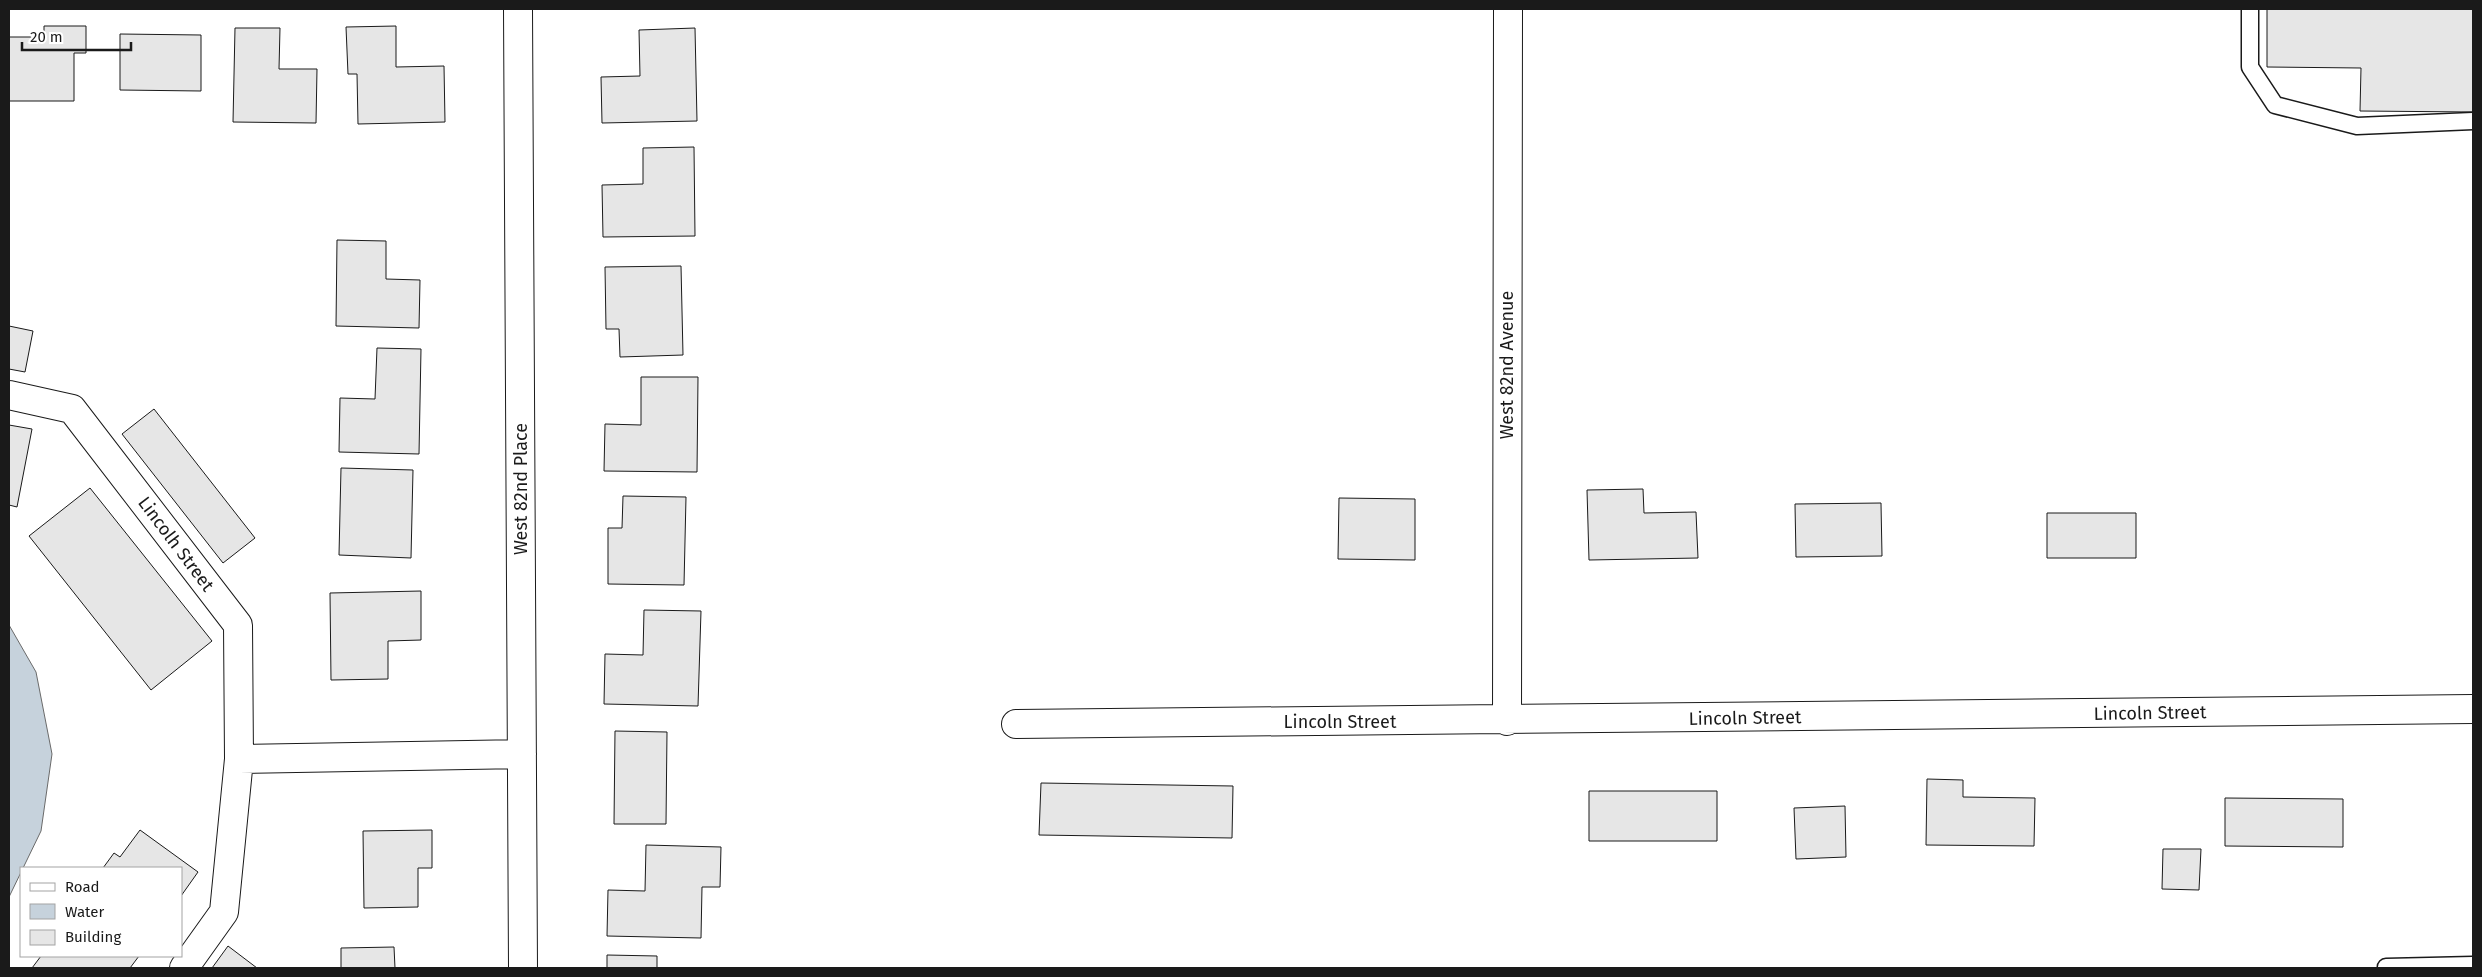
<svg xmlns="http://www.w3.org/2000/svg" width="2482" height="977" viewBox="0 0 2482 977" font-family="'Fira Sans',sans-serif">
	<rect width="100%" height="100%" fill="#fff"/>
	<path fill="#c6d2dc" stroke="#6a6a6a" d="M9,625l27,47 16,82 -11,77 -32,66z"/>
	<path fill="#e6e6e6" stroke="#1a1a1a" d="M2267,9h206v103l-113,-1 1,-43 -94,-1z
		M44,26h42v27h-12v48h-65v-64h35z
		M396,26v41l48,-1 1,56 -87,2 -1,-50h-9l-2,-47z
		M235,28h45l-1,41h38l-1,54 -83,-1z
		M695,28l2,93 -95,2 -1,-46 39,-1 -1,-46z
		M120,34l81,1v56l-81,-1z
		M694,147l1,89 -92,1 -1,-52 41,-1v-36z
		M337,240l49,1v38l34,1 -1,48 -83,-2z
		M681,266l2,89 -63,2 -1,-28h-13l-1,-62z
		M9,326l24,5 -8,41 -16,-3z
		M377,348l44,1 -2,105 -80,-2 1,-54 35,1z
		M641,377h57l-1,95 -93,-1 1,-47 36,1z
		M154,409l101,129 -32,25 -101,-129z
		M9,425l23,4 -15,78 -8,-2z
		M341,468l72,2 -2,88 -72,-3z
		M90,488l122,153 -61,49 -122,-154z
		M1643,489l1,24 52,-1 2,46 -109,2 -2,-70z
		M623,496l63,1 -2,88 -76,-1v-56h14z
		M1339,498l76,1v61l-77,-1z
		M1881,503l1,53 -86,1 -1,-53z
		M2047,513h89v45h-89z
		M421,591v49l-33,1v38l-57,1 -1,-87z
		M644,610l57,1 -3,95 -94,-2 1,-50 38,1z
		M615,731l52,1 -1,92h-52z
		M1927,779l36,1v17l72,1 -1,48 -108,-1z
		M1041,783l192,3 -1,52 -193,-3z
		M1589,791h128v50h-128z
		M2225,798l118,1v48l-118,-1z
		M1845,806l1,51 -50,2 -2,-51z
		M140,830l58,42 -17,24v-28h-78l11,-15 6,4z
		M432,830v38h-14v39l-54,1 -1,-77z
		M646,845l75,2 -1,40h-18l-1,51 -94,-2 1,-46 37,1z
		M2163,849h38l-2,41 -37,-1z
		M228,946l29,22h-45z
		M394,947l1,21h-54v-20z
		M607,955l50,1v12h7h-57z
		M41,956h98l-9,12h-98z"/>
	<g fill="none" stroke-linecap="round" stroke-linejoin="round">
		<defs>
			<path id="service" d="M2250,9v58l25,38 82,21 116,-5
				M2386,967l87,-2"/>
			<path id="minor" d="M518,9l5,959
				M9,395l63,14 166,216 1,134 -15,153 -40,56
				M1507,721l1,-712
				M1016,724l1457,-15
				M239,759l283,-5"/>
		</defs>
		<use href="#service" stroke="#1a1a1a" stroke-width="19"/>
		<use href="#minor" stroke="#1a1a1a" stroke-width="30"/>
		<use href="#service" stroke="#fff" stroke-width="16"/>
		<use href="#minor" stroke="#fff" stroke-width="28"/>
	</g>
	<g text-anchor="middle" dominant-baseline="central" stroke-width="4" stroke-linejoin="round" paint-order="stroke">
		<g font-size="18" fill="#1a1a1a" stroke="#fff">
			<text transform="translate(1507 365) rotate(-90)">West 82nd Avenue</text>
			<text transform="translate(521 489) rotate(-90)">West 82nd Place</text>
			<text transform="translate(176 544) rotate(53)">Lincolh Street</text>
			<text transform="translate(2150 713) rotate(-1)">Lincoln Street</text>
			<text transform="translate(1745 718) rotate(-1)">Lincoln Street</text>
			<text x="1340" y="722">Lincoln Street</text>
		</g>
	</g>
	<rect width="2482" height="977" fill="none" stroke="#1a1a1a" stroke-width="20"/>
	<rect x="20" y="867" width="162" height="90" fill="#ffffff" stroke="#a3a3a3"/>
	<rect x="30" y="883" width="25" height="8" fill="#ffffff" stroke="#a3a3a3"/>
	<text x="65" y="892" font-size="15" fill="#1a1a1a">Road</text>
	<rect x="30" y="904" width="25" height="15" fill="#c6d2dc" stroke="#a3a3a3"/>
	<text x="65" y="917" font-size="15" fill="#1a1a1a">Water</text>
	<rect x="30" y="930" width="25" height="15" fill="#e6e6e6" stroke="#a3a3a3"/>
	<text x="65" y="942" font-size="15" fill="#1a1a1a">Building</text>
	<path d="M22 42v8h109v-8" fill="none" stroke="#1a1a1a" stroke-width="2.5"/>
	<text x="30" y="42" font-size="15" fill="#1a1a1a" stroke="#ffffff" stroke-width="4" paint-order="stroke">20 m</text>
</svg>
